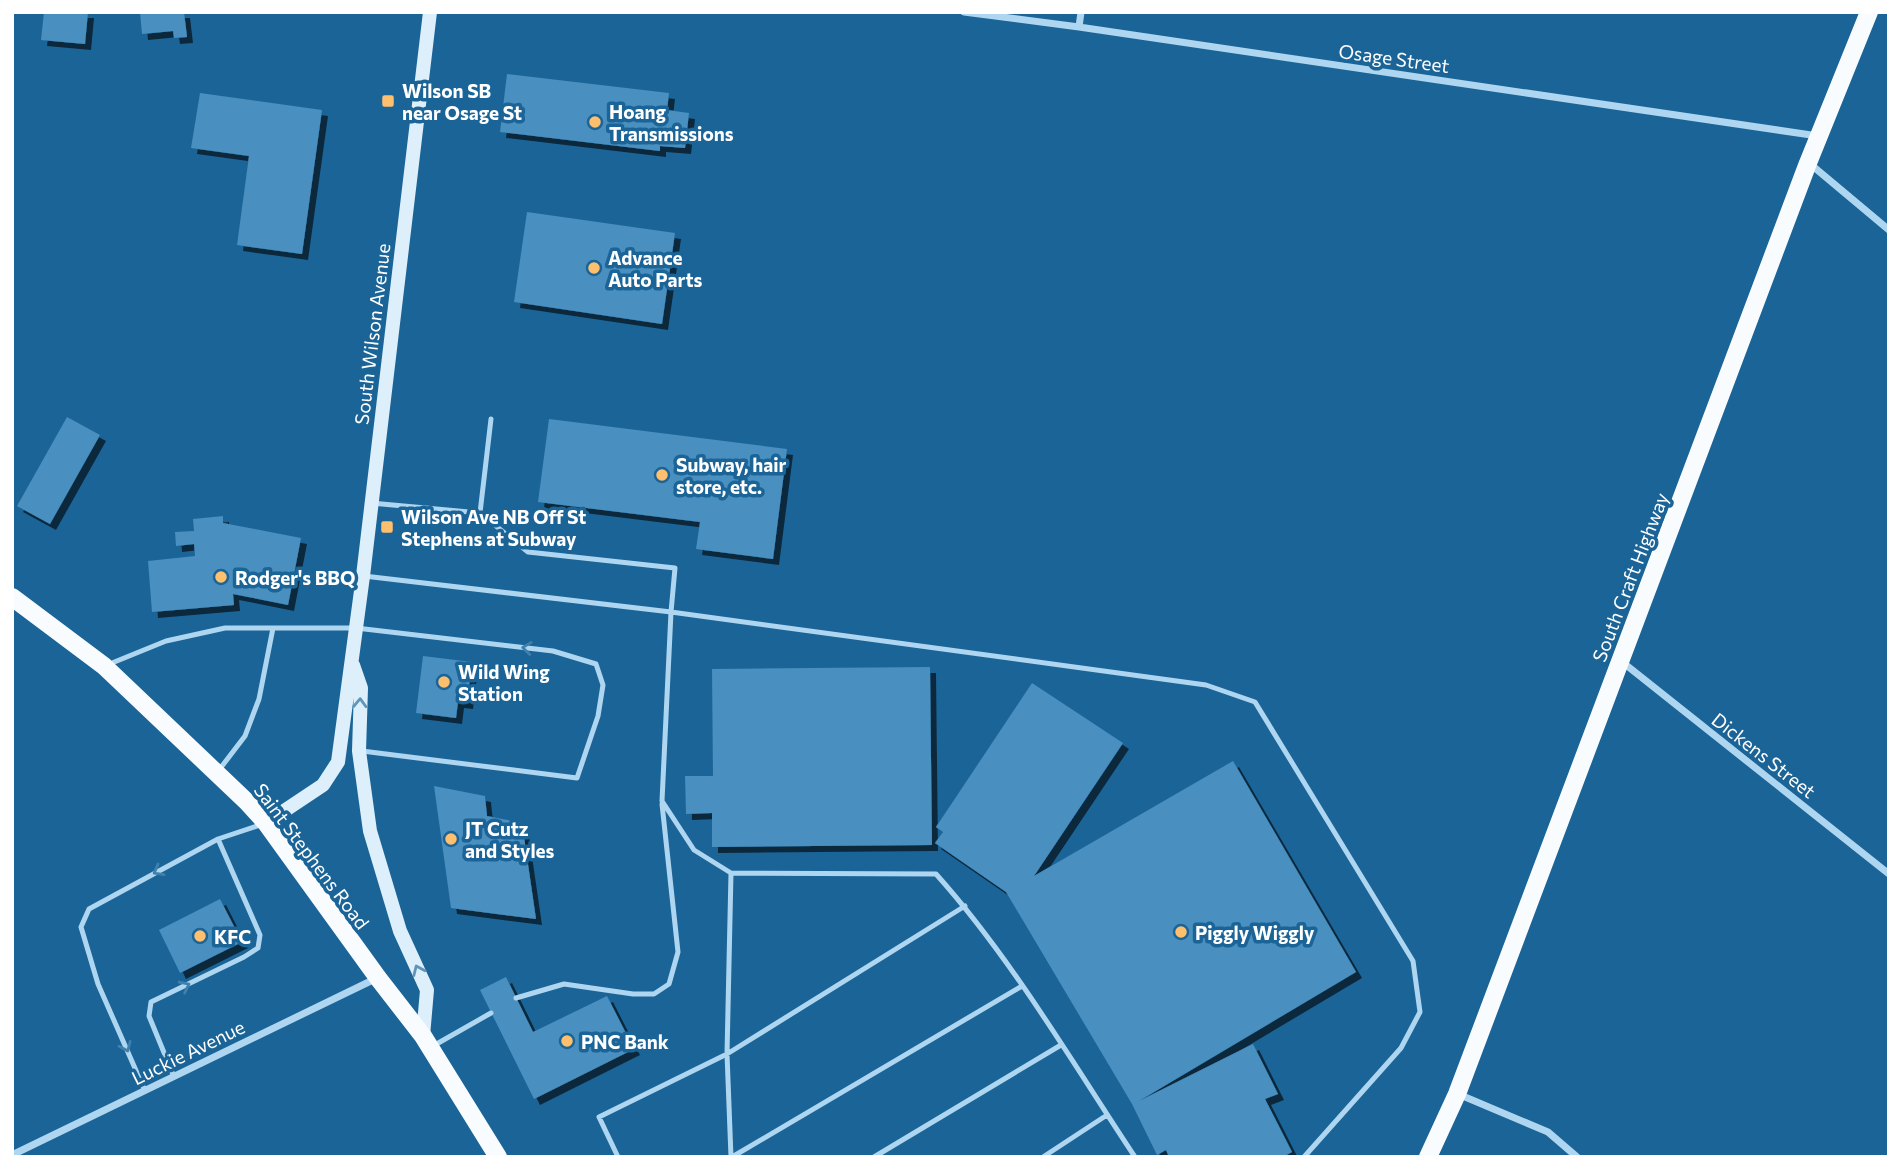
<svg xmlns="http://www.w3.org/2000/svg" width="1901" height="1169" viewBox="0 0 1901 1169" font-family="Commissioner,sans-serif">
	<defs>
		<filter id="shadow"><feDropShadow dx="6" dy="6" stdDeviation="0" flood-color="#0009"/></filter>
	</defs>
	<rect width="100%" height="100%" fill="#1b6497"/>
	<path fill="#488fbf" filter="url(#shadow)" d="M44,12h44l-3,32 -44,-4z
		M140,12h44l3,25 -13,1 -1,-7 -31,3z
		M507,74l162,19 -2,17 22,3 -4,35 -25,-2v5l-160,-19z
		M200,93l122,17 -20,144 -65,-9 12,-89 -58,-8z
		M527,212l148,21 -13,91 -148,-22z
		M67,417l33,18 -50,89 -33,-18z
		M549,419l238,30 -14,110 -77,-10 4,-27 -162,-20z
		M223,516v7l78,15 -13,67 -55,-11 1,11 -82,7 -4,-51 47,-5 -1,-12 -18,2 -1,-14 19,-1 -1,-12z
		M423,656l49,6 -5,41 -9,-1 -2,16 -40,-5z
		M930,667l2,178 -220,2v-34l-26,1 -1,-38h28l-1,-107z
		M1032,683l91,60 -89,133 199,-115 123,211 -217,129 114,-57 25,50 -13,5 27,53 -9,5h-114l-3,-7 -9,5 -25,-51 -126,-212 -71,-49 8,-11 -7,-5z
		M434,786l51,10 2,20 35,7 14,96 -85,-11z
		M220,899l22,43 -62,31 -21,-43z
		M506,977l27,55 74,-36 27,53 -100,50 -54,-109z"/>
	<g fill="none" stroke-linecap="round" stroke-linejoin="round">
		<path stroke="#afd6f0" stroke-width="5" d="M371,503l109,10 48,39 147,16 -4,44 -9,189 32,49 37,23 -4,181 4,103
			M480,513l11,-94
			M364,576l307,36 535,73 49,17 158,259 7,51 -19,36 -97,109
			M107,665l59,-24 59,-13h131l197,23 43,13 7,21 -5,31 -21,62 -215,-27
			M219,770l26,-34 14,-37 14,-71
			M731,873l205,1c76,85 136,188 199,283
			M516,998l48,-14 69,10h21l15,-10 9,-32 -16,-148
			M433,1046l58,-33
			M174,1077l-25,-61 2,-14 93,-45 14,-9 2,-13 -42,-96
			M145,1091l-47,-107 -17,-57 8,-18 129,-70 45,-15
			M618,1157l-19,-40 128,-63 238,-148
			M732,1157l290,-171
			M874,1157l187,-112
			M1043,1157l64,-42"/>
		<path stroke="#afd6f0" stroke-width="7" d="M964,12l115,15 739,109
			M1079,27l2,-15
			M1809,163l80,67
			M1621,661l268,213
			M1458,1094l90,38 29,25
			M12,1155l365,-177"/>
		<path stroke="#ddeffb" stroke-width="14" d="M353,665l8,23 -2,63 11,80 30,100 27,59 -4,46
			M266,823l57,-38 15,-23 25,-186 67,-564"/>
		<path stroke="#f8fcff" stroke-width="18" d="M12,597l92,69 143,136 19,21 112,155 45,58 75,121
			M1428,1157l29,-63 351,-931 61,-151"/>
	</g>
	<defs><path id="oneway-chevron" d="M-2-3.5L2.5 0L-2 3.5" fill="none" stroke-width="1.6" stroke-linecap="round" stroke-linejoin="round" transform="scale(1.75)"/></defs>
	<g stroke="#4080ad">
		<use href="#oneway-chevron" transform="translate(527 648) rotate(-173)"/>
		<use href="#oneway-chevron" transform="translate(158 871) rotate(151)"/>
		<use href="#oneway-chevron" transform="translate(185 986) rotate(-26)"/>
		<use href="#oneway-chevron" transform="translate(126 1047) rotate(66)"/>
	</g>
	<g stroke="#5f95ba">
		<use href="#oneway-chevron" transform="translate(360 703) rotate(-88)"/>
		<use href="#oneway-chevron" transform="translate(418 970) rotate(-114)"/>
	</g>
	<g fill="#ffc06e" stroke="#1b6497" stroke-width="2.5">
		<rect x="381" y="94" width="14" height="14" rx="3.5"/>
		<circle cx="595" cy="122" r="7"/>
		<circle cx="594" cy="268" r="7"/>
		<circle cx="662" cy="475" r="7"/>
		<rect x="380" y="520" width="14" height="14" rx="3.5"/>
		<circle cx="221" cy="577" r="7"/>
		<circle cx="444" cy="682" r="7"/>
		<circle cx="451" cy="839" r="7"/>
		<circle cx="1181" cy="932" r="7"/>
		<circle cx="200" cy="936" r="7"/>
		<circle cx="567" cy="1041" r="7"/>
	</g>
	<g text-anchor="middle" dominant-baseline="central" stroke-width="7" stroke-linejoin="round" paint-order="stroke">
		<g font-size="19" fill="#fff" stroke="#1b6497">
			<text transform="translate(1394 58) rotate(8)">Osage Street</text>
			<text transform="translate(372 334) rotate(-83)">South Wilson Avenue</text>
			<text transform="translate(1630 577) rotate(-69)">South Craft Highway</text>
			<text transform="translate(1764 755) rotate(38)">Dickens Street</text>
			<text transform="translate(312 856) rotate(53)">Saint Stephens Road</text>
			<text transform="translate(188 1052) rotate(-26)">Luckie Avenue</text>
		</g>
		<g font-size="19" font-weight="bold" fill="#fff" stroke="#1b6497" text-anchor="start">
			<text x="402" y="90">Wilson SB<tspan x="402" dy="22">near Osage St</tspan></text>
			<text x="609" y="111">Hoang<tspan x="609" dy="22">Transmissions</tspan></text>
			<text x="608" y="257">Advance<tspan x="608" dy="22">Auto Parts</tspan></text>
			<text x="676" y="464">Subway, hair<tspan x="676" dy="22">store, etc.</tspan></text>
			<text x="401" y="516">Wilson Ave NB Off St<tspan x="401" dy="22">Stephens at Subway</tspan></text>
			<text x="235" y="577">Rodger's BBQ</text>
			<text x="458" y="671">Wild Wing<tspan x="458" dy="22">Station</tspan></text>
			<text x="465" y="828">JT Cutz<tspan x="465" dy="22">and Styles</tspan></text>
			<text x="1195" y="932">Piggly Wiggly</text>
			<text x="214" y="936">KFC</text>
			<text x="581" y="1041">PNC Bank</text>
		</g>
	</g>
	<rect width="1901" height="1169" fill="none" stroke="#ffffff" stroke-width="28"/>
</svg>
